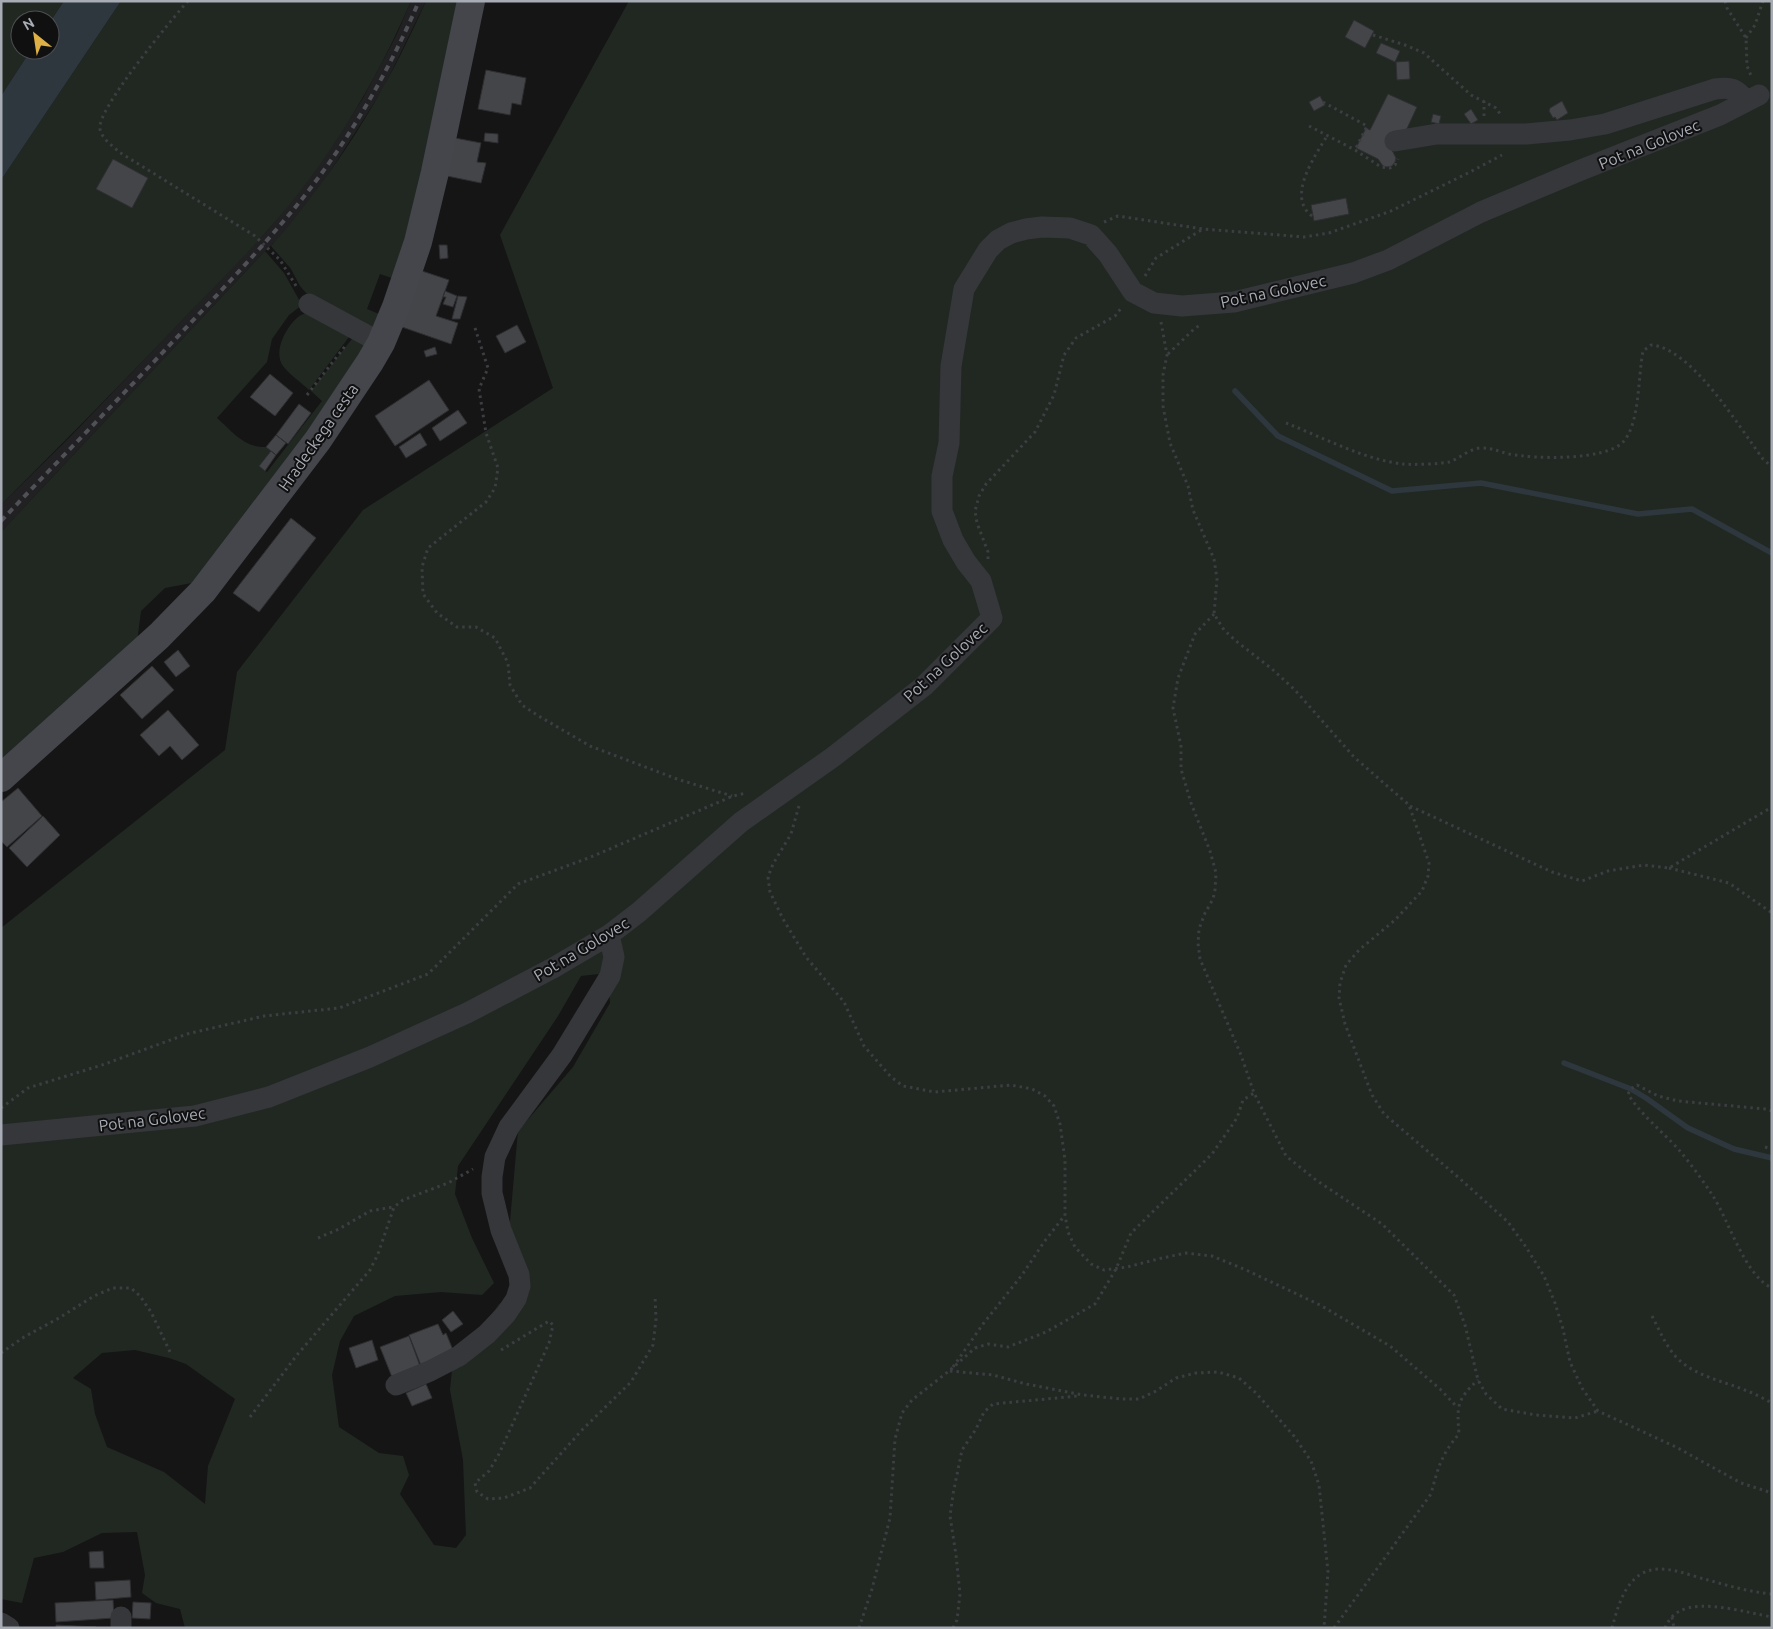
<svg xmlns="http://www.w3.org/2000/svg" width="1773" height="1629" viewBox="0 0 1773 1629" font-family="Ubuntu,sans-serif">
	<rect width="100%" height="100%" fill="#151516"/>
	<path fill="#212123" d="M411,1h15l-43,88 -57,89 -43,57 -18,16 -264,281v-27l69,-68 198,-207 34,-42 33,-46 28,-44 34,-64z"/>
	<path fill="#212822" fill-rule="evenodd" d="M1,1h63l-14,21v-2h-30v30h11l-30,46z
		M121,1h290c-36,83 -83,162 -144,230 -33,37 -68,71 -102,107 -54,56 -109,112 -164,167v-325z
		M426,1h34l-30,149 -35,129 -15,-5 -13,35 12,5 -8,17 -57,-29 -14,-16 -9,-17 -20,-23c13,-13 23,-27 34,-41 49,-62 89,-131 121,-204z
		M629,1h1143v1627h-1587l-5,-19 -24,-6 -14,-10 3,-18 -8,-43 -35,1 -39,19 -29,6 -12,45 -21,-4v-671l224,-178 12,-78 126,-162 190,-122 -53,-153zM608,973l2,30 -37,64 -55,64 -9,102 17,54 -27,17 -47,66 -2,20 13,70 3,75 -10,13 -22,-3 -34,-51 9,-19 -6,-19 -24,-3 -40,-26 -7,-52 8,-34 14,-25 41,-20 46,-4 41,3 12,-12 -22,-45 -17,-44 3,-28 100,-150 23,-40zM135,1350l34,8 17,6 49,35 -27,67 -3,38 -41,-32 -57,-25 -12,-33 -4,-25 -18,-11 29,-25z
		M265,251l19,22 18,32 -13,10 -17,24 -5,23 -50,56c16,14 27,30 49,29l5,4 -12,15 8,6 55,-71 -11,-10 44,-56 12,8 -14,29 -156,210 -32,6 -24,23 -4,31 -136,124v-234z
		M313,313l39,20 -43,57c-8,-8 -19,-15 -26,-24 -11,-15 5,-43 18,-51 4,-2 8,-2 12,-2z"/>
	<path fill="#2f373e" d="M64,1h57l-120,179v-84l30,-46h19v-28z"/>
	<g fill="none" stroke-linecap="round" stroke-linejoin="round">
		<path stroke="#2f373e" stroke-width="5.5" d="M1235,391l43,45 114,55 89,-8 157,31 54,-5 80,44
			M1564,1063l67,26 15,9 42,30 46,21 38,9"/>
	</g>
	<path fill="#444549" stroke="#2f2f32" d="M1354,20l20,11 -9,17 -20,-11z
		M1381,43l19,8 -5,11 -19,-9z
		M1409,61l1,18 -13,1 -1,-18z
		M486,70l40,8 -5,27 -9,-2 -2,12 -32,-6z
		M1388,94l29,13 -13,28 -12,15 4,8 -1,4 -3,4 -5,1 -4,-1 -5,-7 -22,-11 10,-20 4,2z
		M1320,96l5,9 -11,6 -5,-9z
		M1562,101l6,12 -11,7 -2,-3 -2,1 -4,-7 1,-3z
		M1471,109l7,11 -7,4 -7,-10z
		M1433,114l8,2 -2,8 -8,-2z
		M485,133l13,1v9l-14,-2z
		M455,138l26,5 -4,19 9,1 -5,20 -34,-7z
		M113,159l35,19 -16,30 -36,-19z
		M1346,198l3,16 -35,7 -3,-16z
		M439,245h8l1,13 -8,1z
		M422,271l27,9 -13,36 22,7 -7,21 -49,-17z
		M445,291l12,5 -4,11 -10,-3 3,-7h-3z
		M458,296l9,1 -7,22h-8z
		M517,325l9,17 -21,11 -9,-17z
		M435,347l2,7 -11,3 -2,-6z
		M270,374l23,19 -18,23 -25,-19z
		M429,380l20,30 -54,36 -20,-30z
		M299,404l12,9 -23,31 -12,-9z
		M458,410l9,13 -27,18 -8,-13z
		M420,433l7,12 -21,13 -7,-11z
		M276,435l10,8 -10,12 -10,-8z
		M271,451l5,4 -11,16 -6,-5z
		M291,518l25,20 -57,74 -26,-19z
		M178,650l12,16 -14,11 -12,-15z
		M152,666l22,24 -32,29 -22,-24z
		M168,710l31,35 -17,15 -12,-14 -11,10 -19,-21z
		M18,788l24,28 -35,31 -6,-6v-39z
		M43,816l17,19 -33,32 -18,-19z
		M453,1311l10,13 -12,8 -9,-12z
		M438,1324l5,11 3,-2 9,22 -33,13 -13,-33z
		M409,1336l11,30 -28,11 -12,-30z
		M372,1340l6,20 -22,8 -7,-20z
		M426,1384l6,14 -20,8 -6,-13z
		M103,1551l1,17h-14l-1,-16z
		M130,1580l1,17 -35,3 -1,-18z
		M113,1600l1,18 -58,4 -1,-19z
		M133,1602l18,1 -1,16 -18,-1z
		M56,1625l40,2 -40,1z"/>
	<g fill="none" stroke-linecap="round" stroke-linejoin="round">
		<path stroke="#3c3e42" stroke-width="3" stroke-dasharray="2.5 4" stroke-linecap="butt" d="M188,1c-16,18 -92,109 -88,128 2,10 12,16 19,23l136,84 25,24 18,29
			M1725,1l2,7 19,30 1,28 5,12
			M1373,35l32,10 19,8 47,42 25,13 4,6
			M1746,38l9,-13 8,-24
			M1323,102l44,24 -12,24
			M1484,116v-15
			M1309,126l46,24 26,17 9,1 5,-3 3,-6
			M1312,216c-26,-19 3,-60 15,-80
			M1104,222l14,-6 85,13 101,8 25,-4 62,-22 79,-39 32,-17
			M1145,276l11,-18 47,-29
			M1161,322l6,33 -4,20v31l7,37 18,43 5,24 21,49 3,20 -3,35 10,16 12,11 36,28 23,21 59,67 55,48 20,58 -1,13 -6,15 -27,29 -36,30 -13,15 -6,18 -1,15 6,26 27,71 12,19 74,63 50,45 18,25 18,29 11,27 8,26 7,33 12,26 16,23 78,36 65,36 31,10
			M475,328l13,40 -9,21 7,44 12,35 -3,20 -9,14 -58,46 -6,19 1,27 14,19 20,14h19l19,11 13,25 2,22 12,20 15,10 53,31 87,33 55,17
			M1168,354l26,-25 6,-4
			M307,395l39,-50
			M1286,423c36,14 79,37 117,41 9,1 37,0 46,-2 10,-3 20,-13 31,-14 13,0 17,3 29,6 25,5 96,7 114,-12 17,-18 15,-66 20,-91l8,-6c41,3 88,82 112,114l9,8
			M988,559v-7l-11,-29 -2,-12 4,-15 7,-12 49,-52 19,-37 10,-40 12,-17 39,-22 7,-9
			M1214,614l-19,20 -17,44 -5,30 8,38v23l10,34 19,48 6,22 -1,17 -2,9 -8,14 -6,16 -1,14 2,16 41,96 13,38 32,63 30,24 66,44 72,71 11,30 13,55 8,14 16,15 34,6 39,3 23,-7
			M799,806l-8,28 -18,30 -5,13 2,15 13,27 23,38 38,45 20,44 27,31 12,9 32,6 76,-7 21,4 13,7 9,10 6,18 5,36v55l3,17 7,15 16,17 13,6 23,-3 35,-9 24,-5 26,3 34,14 74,35 70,41 50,43 17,18
			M1410,806l142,66 30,9 26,-10 36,-6 25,3 103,-61
			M1669,868l60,15 43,30
			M1,1108l27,-20 74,-23 85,-31 77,-18 75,-8 89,-34 90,-90 73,-27 142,-61 13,-3
			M1772,1111l-7,-2 -87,-8 -20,-5 -21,-11 -6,4 -3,5c13,21 34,37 51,56 12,14 24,31 34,46 16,25 32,80 59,92
			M1765,1147l7,2
			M318,1238l21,-9 31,-18 23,-4
			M1652,1316c8,15 14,31 26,43 19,18 46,22 69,32 9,3 17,8 25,12
			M501,1350l48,-29 4,4 -4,18 -50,111 -10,17 -14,12 2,9 11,7 16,-1 26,-10 52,-58 49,-48 22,-37 3,-26 -1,-24
			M1,1353l23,-16 35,-19 35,-22 19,-8h18l9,8 11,16 20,42
			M953,1367l30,-43 39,-49 22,-33 21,-27
			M950,1371l43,4 33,9 57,11 38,4h18l17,-8 20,-13 20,-5 22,-1 21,6 17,15 38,43 17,25 8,24 9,87 -4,56
			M250,1417l47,-62 73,-85 8,-16 16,-47 9,-7 45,-17 25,-14
			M1672,1617l2,11
			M859,1628l13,-39 18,-71 5,-79 7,-26 10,-13 37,-29 26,-23 13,-4 20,3 38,-15 49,-28 21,-35 15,-36 81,-79 25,-36 6,-18 11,-7
			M953,1628l4,-8 3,-26 -4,-39 -6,-39 3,-22 9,-44 14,-21 8,-17 9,-8 85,-8
			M1334,1628l97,-134c7,-26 10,-39 28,-60 -2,-27 -3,-34 19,-54
			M1612,1628c5,-18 11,-43 29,-54 20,-12 46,1 67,6 21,6 42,12 64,14
			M1665,1628c3,-7 8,-14 15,-17 21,-12 69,2 92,6"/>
		<path stroke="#36373b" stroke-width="21" d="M1395,141l42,-7h89l44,-4 35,-6 110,-35c16,-2 21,-1 31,12
			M309,304l72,39
			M1,1135l194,-19 74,-19 101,-40 97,-44 86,-45 56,-33 30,-23 102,-90 92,-65 91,-71 68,-68 -11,-37 -15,-19 -13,-22 -11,-29v-35l7,-33 2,-77 13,-77 24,-39 10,-10 13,-7 15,-4 16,-2 28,1 21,7 17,19 25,38 21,11 28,3 52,-4 119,-29 35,-13 93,-48 100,-42 139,-55 39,-20
			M396,1385l34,-14 29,-15 28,-22 19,-20 10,-15 4,-13 -1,-11 -18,-45 -9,-37v-16l3,-20 14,-30 53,-72 48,-79 4,-19 -5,-22
			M121,1617v11
			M1,1623l8,5"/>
		<path stroke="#44464b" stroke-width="28" d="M1,778l158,-142 44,-45 115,-151 52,-78 11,-19 15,-36 22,-65 17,-70 36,-171"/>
		<path stroke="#4f5156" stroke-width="4" stroke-dasharray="6 5" stroke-linecap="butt" d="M1,521c54,-57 109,-113 163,-170 48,-51 98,-102 142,-157 46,-59 84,-125 113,-193"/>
	</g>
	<g text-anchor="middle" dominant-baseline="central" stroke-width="4" stroke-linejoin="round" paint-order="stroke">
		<g font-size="16" fill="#a8acb5" stroke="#101011">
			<text transform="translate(1649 144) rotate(-22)">Pot na Golovec</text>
			<text transform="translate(1273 291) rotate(-12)">Pot na Golovec</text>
			<text transform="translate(318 437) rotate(-55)">Hradeckega cesta</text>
			<text transform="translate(945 662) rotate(-43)">Pot na Golovec</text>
			<text transform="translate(581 949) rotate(-31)">Pot na Golovec</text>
			<text transform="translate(152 1119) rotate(-7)">Pot na Golovec</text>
		</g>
	</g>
	<rect width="1773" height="1629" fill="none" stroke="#a8acb5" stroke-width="5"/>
	<g transform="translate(35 35) rotate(330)"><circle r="24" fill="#101011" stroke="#4d4e53"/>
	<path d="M0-4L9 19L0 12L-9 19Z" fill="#deb045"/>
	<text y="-8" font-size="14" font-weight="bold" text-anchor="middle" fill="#a8acb5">N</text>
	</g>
</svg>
